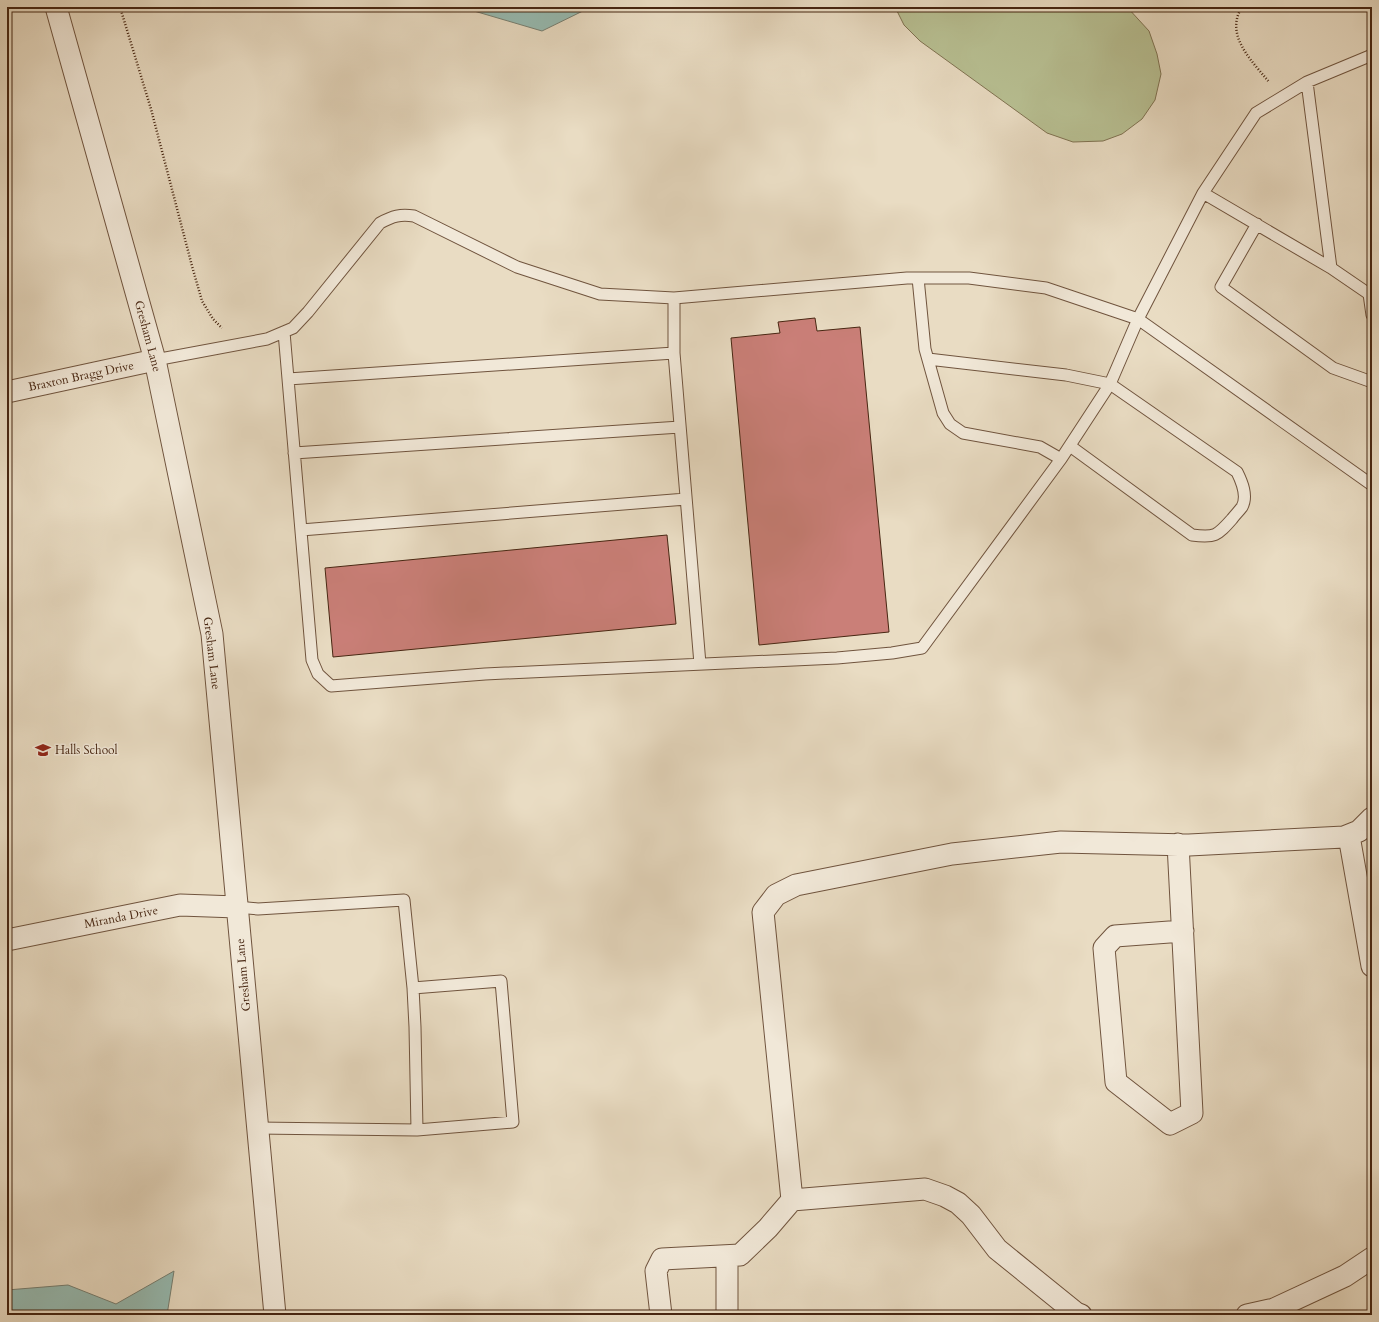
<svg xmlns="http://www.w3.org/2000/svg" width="1379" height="1322" viewBox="0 0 1379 1322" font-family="Cardo,serif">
	<rect width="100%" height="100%" fill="#e9dcc3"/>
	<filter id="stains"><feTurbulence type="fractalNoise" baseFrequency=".005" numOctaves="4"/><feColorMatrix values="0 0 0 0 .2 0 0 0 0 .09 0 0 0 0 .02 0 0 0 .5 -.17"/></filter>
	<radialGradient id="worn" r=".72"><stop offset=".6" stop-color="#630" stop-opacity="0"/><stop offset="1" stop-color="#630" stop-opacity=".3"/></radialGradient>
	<path fill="#b8c093" stroke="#807352" d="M895,7h232l22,24 8,23 4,20 -6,26 -13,19 -20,15 -19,7 -30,1 -26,-9 -127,-92 -16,-16z"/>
	<path fill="#97bcb3" stroke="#778073" d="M471,7h120l-49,24 -68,-20z
		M174,1271l-7,44h-160v-25l61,-5 48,19z"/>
	<path fill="#ca7f78" stroke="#472612" d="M815,318l2,13 43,-4 29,305 -130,13 -28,-307 49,-5 -2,-11z
		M667,535l9,89 -343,33 -8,-89z"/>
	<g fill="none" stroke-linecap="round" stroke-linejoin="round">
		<defs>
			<path id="lane" d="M1307,82l24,186 38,26 3,21
				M1203,193l128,75
				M1257,224l-36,63 112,81 39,14
				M918,278l7,71 18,64 7,11 13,9 77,14 21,12 49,-75 28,-65 65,-126 53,-80 51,-31 65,-27
				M284,332l28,328 6,14 13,12 154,-12 352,-16 55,-5 30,-5 139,-189
				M674,353l26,311
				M928,359l138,16 44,9 127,88c5,10 11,24 5,35 -3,4 -7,8 -10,12 -15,17 -17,19 -40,16l-122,-89
				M155,360l112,-21 26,-11 15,-16 72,-89c13,-7 20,-9 34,-7l103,51 83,27 74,4 233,-20h62l77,10 92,31 234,166
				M288,379l386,-26v-55
				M294,453l386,-26
				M301,530l385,-31
				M237,907l21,2 146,-9 9,88 2,39 2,103
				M257,1128l160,2 96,-8 -12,-141 -88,7"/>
			<path id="street" d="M56,7l99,353 57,274 63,681
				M7,392l148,-32
				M1349,836l23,130
				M1178,844l14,269 -22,11 -54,-42 -12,-134 11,-12 68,-5
				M7,940l173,-35 57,2
				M792,1200l133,-11 20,7 13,7 13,12 26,34 79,64 5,2
				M661,1315l-5,-44 6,-12 78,-4 28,-27 24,-28 -29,-288 13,-17 20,-10 156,-31 109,-12 128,3 155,-8 15,-6 13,-13
				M727,1315v-59
				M1247,1315l27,-6 71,-33 27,-18"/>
		</defs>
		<use href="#lane" stroke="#70543e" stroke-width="13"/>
		<use href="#street" stroke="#70543e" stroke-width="23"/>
		<path stroke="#472612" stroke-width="2.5" stroke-dasharray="1 2" stroke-linecap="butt" d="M120,7l31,102 41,157 10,35 11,18 9,9
			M1242,7c-18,28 10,54 27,75"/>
		<use href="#lane" stroke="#f1e8d8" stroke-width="11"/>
		<use href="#street" stroke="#f1e8d8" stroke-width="21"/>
	</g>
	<defs>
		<symbol id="school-bare" viewBox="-9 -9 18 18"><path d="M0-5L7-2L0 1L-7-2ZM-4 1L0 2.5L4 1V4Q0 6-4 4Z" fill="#8f2418" stroke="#f1e8d8" stroke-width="2.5" paint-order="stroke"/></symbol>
	</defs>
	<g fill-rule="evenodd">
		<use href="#school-bare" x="32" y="739" width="22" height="22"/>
	</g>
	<g text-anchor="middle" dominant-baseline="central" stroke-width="3" stroke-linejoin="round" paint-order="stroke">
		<g font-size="12" fill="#472612" stroke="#f1e8d8">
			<text transform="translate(148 336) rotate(75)">Gresham Lane</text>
			<text transform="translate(81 376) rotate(-12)">Braxton Bragg Drive</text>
			<text transform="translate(212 653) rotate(83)">Gresham Lane</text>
			<text transform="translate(121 917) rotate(-11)">Miranda Drive</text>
			<text transform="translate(243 975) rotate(-95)">Gresham Lane</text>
		</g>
		<g font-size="12" fill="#472612" stroke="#f1e8d8" text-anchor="start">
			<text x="55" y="750">Halls School</text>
		</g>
	</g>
	<rect width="1379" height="1322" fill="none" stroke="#e9dcc3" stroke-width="24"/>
	<rect x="8" y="8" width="1363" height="1306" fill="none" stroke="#472612" stroke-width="2"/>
	<rect x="12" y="12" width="1355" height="1298" fill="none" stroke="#472612"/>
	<rect width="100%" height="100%" filter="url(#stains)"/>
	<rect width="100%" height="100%" fill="url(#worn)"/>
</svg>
